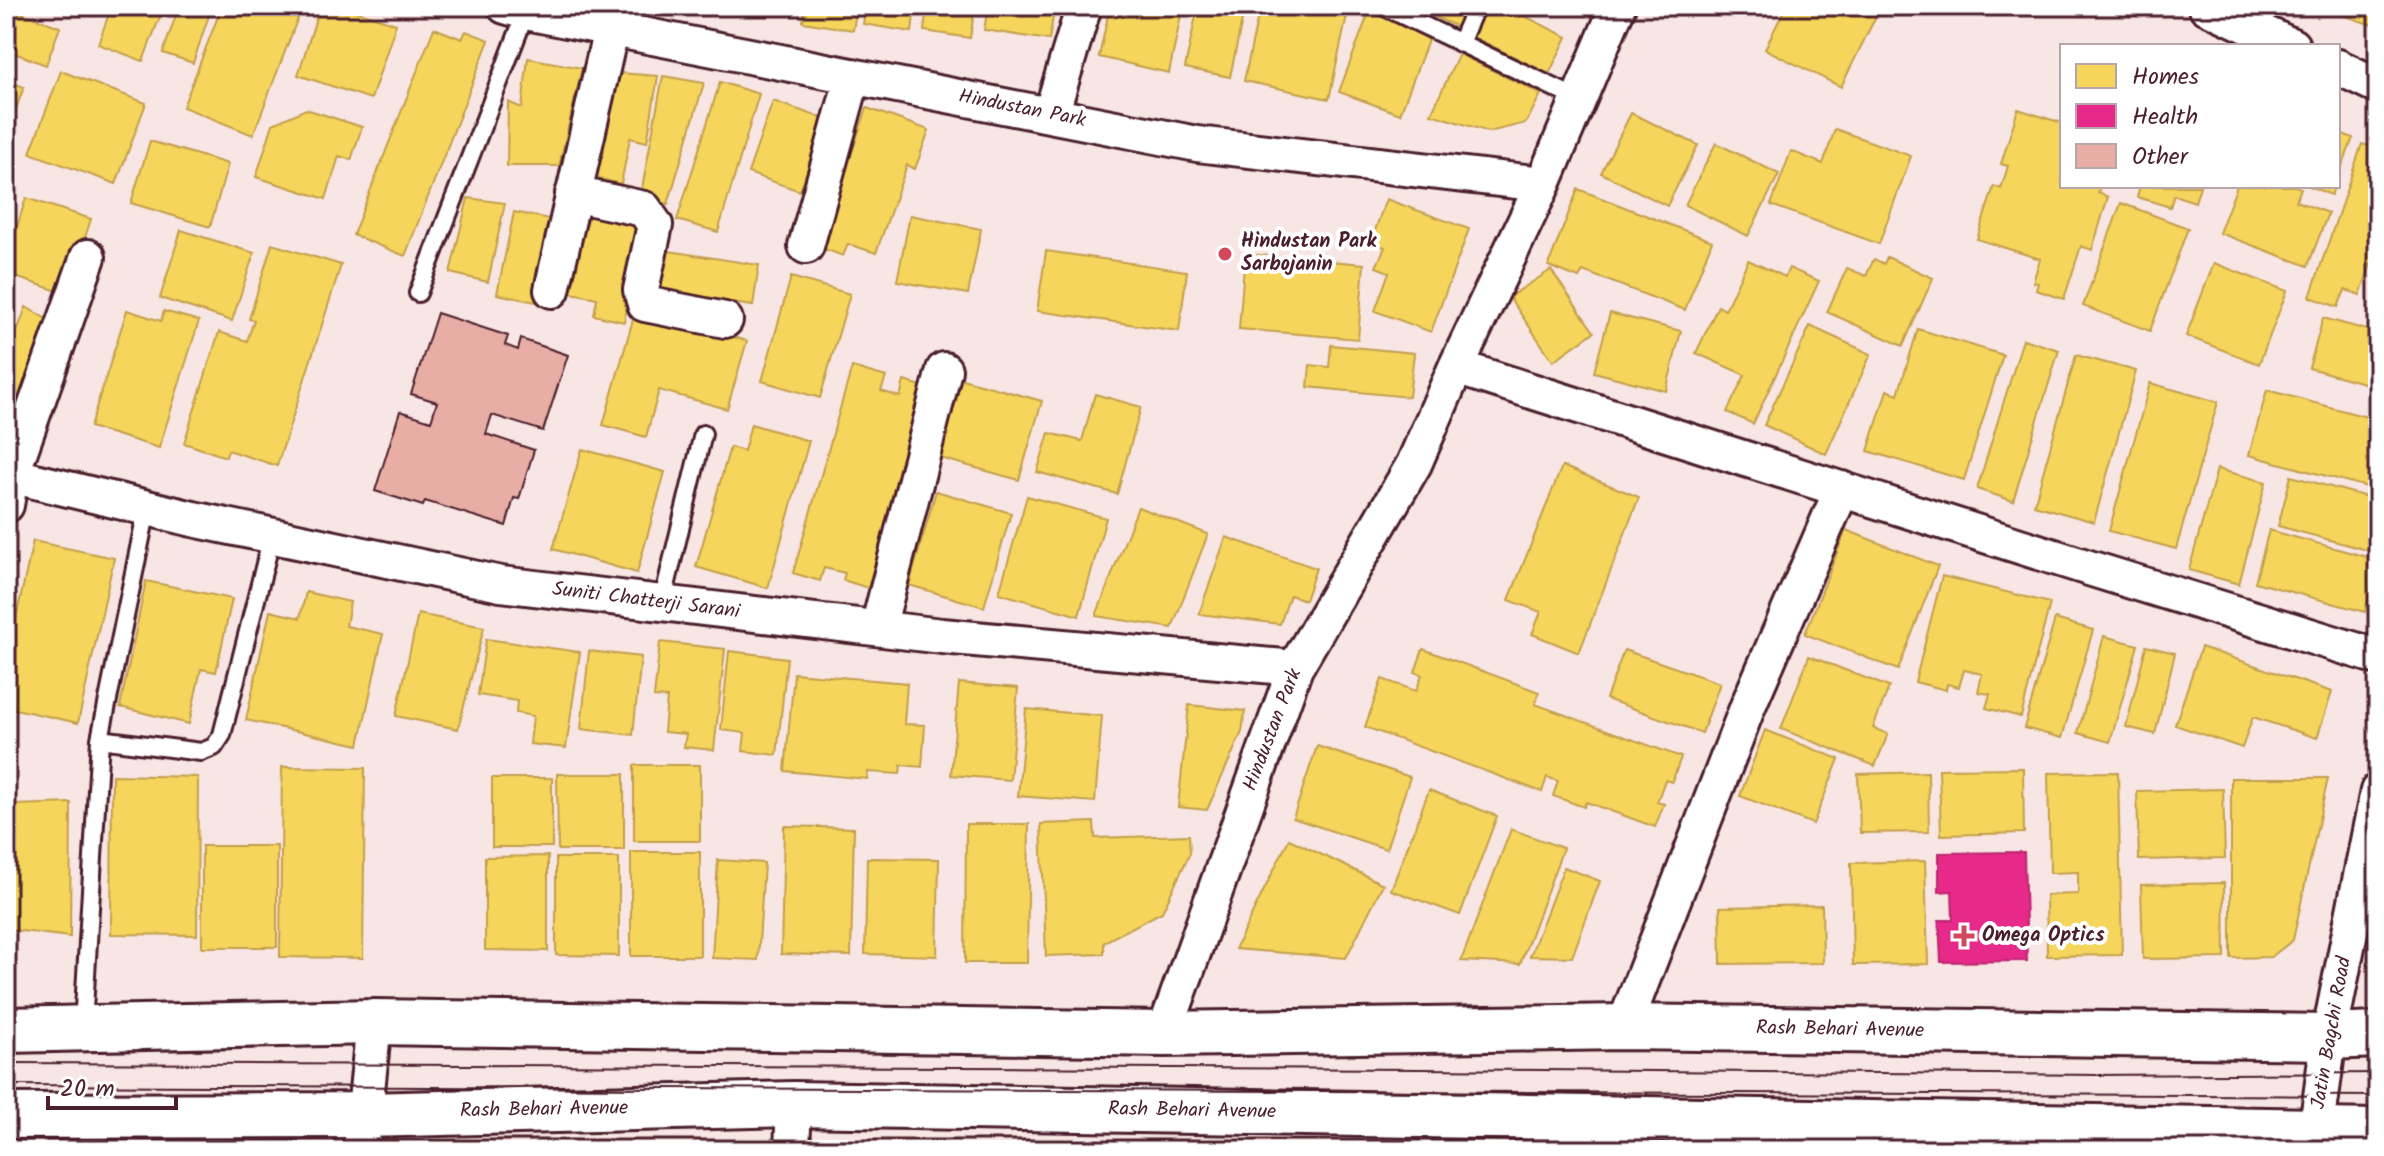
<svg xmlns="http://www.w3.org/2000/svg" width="2384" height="1156" viewBox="0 0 2384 1156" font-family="Kalam,sans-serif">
	<rect width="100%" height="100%" fill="#f8e6e4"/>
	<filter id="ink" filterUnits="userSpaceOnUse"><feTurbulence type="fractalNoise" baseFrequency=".0125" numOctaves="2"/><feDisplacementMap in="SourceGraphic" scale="16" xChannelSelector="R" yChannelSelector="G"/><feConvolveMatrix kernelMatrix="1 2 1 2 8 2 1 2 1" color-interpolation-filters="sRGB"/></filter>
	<g filter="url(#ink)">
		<path fill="#f6d55c" stroke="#c29e4d" stroke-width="2" d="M112,6h52l-21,55 -45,-17z
			M179,6h33l-19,57 -30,-10z
			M222,6l80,1 -49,128 -70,-28z
			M320,6h21l55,18 -25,75 -73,-24z
			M805,6h52l-4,24 -50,-8z
			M866,6h49l-3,26 -49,-8z
			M927,6h48l-5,32 -46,-7z
			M988,6h67l-6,34 -65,-10z
			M1110,6h73l-14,67 -70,-16z
			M1198,6h47l-15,71 -45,-9z
			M1260,6h89l-20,93 -85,-18z
			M1411,6h56l-10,21z
			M1483,6h21l63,31 -18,37 -80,-39z
			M1786,6h95l-40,81 -76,-38z
			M2317,6h61v1l-6,18z
			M6,7l54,20 -14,38 -40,-15z
			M1369,12l61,23 -30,79 -61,-22z
			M434,28l28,11 4,-8 23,9 -84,216 -52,-21z
			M1459,54l82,40 -15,29 -37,9 -58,-18z
			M528,58l54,10 -23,98h-52l1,-64 14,6z
			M61,71l85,32 -30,81 -86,-31z
			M619,73l39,3 -11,66 -17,-4 -9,46 -24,-6z
			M663,76l41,7 -36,121 -28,-5z
			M6,80l18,7 -18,49z
			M720,82l39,12 -41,138 -41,-12z
			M773,101l52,18 -25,72 -52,-18z
			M867,108l62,22 -14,39 -8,-4 -31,88 -28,-9 -5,12 -24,-9z
			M306,109l56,18 -11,33 -12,-4 -13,43 -70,-22 17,-53z
			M2018,109l44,14v63h38l-2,7 10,4 -16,53 -11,-4 -17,53 -28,-9 2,-7 -5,-1 7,-23 -63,-20 17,-53 7,3 7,-23 -7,-2z
			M1631,113l67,32 -31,61 -66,-33z
			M1835,129l76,27 -32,88 -108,-39 20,-54 32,13z
			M2338,132l15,6 -15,39z
			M150,141l78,23 -18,63 -79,-24z
			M1716,143l63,31 -31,62 -63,-31z
			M2362,144l16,5v117l-7,-2 -11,31 -15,-5 -7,17 -28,-10z
			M2140,186h60l-5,16 -21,-7 -4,12 -33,-10z
			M2237,186h58l6,2 -5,13 32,12 -20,53 -89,-33z
			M2309,186h26l-4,9z
			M1578,189l134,52 -27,69 -102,-39 -4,7 -31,-12z
			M26,198l65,21 -24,75 -61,-20v-12z
			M468,198l37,5 -17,79 -38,-9z
			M1386,199l83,30 -38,103 -56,-21 14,-39 -13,-5 9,-20 -14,-5z
			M2121,203l67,25 -38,103 -67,-25z
			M579,206l66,14 -21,102 -30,-7 3,-17 -36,-7z
			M514,212l45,9 -18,82 -44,-9z
			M910,215l71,14 -13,65 -71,-13z
			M181,230l73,23 -22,68 -72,-23z
			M272,244l69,21 -64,201 -49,-16 -2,7 -42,-14 35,-111 28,9 7,-21 -5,-1z
			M656,249l103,16 -6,41 -103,-15z
			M1046,251l141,20 -8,60 -142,-20z
			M1245,254l119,10 -6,75 -119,-10z
			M1887,257l46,21 -30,68 -76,-34 20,-44 19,8 8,-17 10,5z
			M1748,260l37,17 4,-9 30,13 -66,143 -26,-12 18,-37 -49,-22 22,-47 7,4z
			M2214,263l73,28 -28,73 -73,-28z
			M1551,270l43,62 -41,29 -44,-64z
			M791,277l59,17 -30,104 -58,-17z
			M26,307l22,13 -37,106 -5,-1v-97l11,4z
			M636,309l111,32 -20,68 -68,-19 -13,47 -43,-12z
			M127,310l34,11 3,-10 35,10 -40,127 -69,-21z
			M1610,313l71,18 -15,60 -72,-19z
			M2323,318l55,15v54l-69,-19z
			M1810,326l61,28 -45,100 -62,-29z
			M1918,329l85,26 -39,125 -96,-29 19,-61 11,4z
			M2023,339l36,11 -46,151 -36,-12z
			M1331,345l83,8 -5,44 -101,-10 2,-22 19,2z
			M2076,355l60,16 -42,151 -60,-17z
			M852,367l34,10 -5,14 19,6 4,-16 21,6 -57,201 -25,-8 2,-7 -21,-5 -4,13 -27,-8z
			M955,377l87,24 -23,79 -86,-24z
			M2150,383l68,19 -42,147 -67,-18z
			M2267,390l111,30v70l-129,-35z
			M1095,394l46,13 -24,87 -80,-22 12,-39 33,8z
			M751,424l58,17 -41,147 -72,-21 34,-120 14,4z
			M582,449l83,23 -28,101 -84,-24z
			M1562,466l77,31 -60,156 -47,-19 9,-22 -32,-12z
			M2217,469l49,13 -27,102 -50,-14z
			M2291,476l87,24v53l-100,-27z
			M936,491l75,22 -27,94 -75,-22z
			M1027,496l79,22 -27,98 -80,-23z
			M1138,507l70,27 -36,94 -76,-12z
			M1846,530l92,36 -40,104 -93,-36z
			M2269,530l109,30 -13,52 -110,-30z
			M1226,537l90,31 -11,32 -15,-5 -10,29 -81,-10z
			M33,541l81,17 -36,165 -72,-16v-43z
			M1942,576l108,27 -29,114 -35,-9 4,-14 -12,-2 4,-18 -18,-4 -5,17 -12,-3 -1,6 -31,-8z
			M146,581l86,18 -16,73 -15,-3 -12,55 -69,-17z
			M306,592l44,10 -4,24 37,8 -24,111 -113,-25 24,-109 30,7z
			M418,614l66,13 -26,102 -62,-13z
			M2055,619l38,11 -31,108 -38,-10z
			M2104,636l34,9 -28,97 -32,-9z
			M486,639l94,13 -14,96 -36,-4 3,-28 -17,-3 1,-12 -39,-6z
			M660,642l65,7 -11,101 -30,-3 2,-13 -22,-2 3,-34 -13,-1z
			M2146,646l29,7 -20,81 -29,-7z
			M2201,647l131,45 -15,46 -64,-21 -11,31 -67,-23z
			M1423,649l116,43 -4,12 146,53 -9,25 -7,-2 -8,22 7,2 -9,23 -69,-25 -2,5 -31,-11 5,-15 -11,-4 -5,15 -177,-65 17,-48 34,12 6,-16 -7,-3z
			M1624,650l96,33 -18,50 -96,-34z
			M589,651l52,6 -8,78 -52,-6z
			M729,651l58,7 -10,97 -34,-4 2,-18 -24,-3z
			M1809,656l80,31 -16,41 15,6 -13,32 -94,-37z
			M794,673l113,10 -3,41 21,1 -3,42 -21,-2 -1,9 -32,-2 -1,7 -82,-8z
			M959,683l59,5 -8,92 -59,-5z
			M1189,705l56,6 -3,21 -35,78 -29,-3z
			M1026,709l76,7 -7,86 -77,-6z
			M1765,730l74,29 -26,65 -73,-28z
			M1317,746l93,31 -24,72 -93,-31z
			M634,765h66v76h-66z
			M282,767l83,1 -2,190 -83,-1z
			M2023,768l1,65 -83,2 -2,-66z
			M1928,772l1,60 -69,1 -2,-59z
			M2118,772l4,183 -75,1 -1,-61 32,-1v-22l-28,1 -2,-100z
			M557,774h67v76h-66z
			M112,775l86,2 -1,158 -86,-1z
			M492,778h60v69h-60z
			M2231,778h97l-35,162 -22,17 -40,1z
			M2223,789l2,69 -86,2 -2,-69z
			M1429,790l68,26 -37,99 -69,-25z
			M71,803l-1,134 -64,-8v-54l8,-70z
			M1094,822l1,16 94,-3 1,18 -28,59 -58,30v12l-58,2 -5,-132z
			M966,824h63l-2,139h-62z
			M784,826l70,2 -3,128 -70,-2z
			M1511,829l52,19 -43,116 -59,-3z
			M1289,839l94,45 -37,74 -111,-9z
			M202,846h75v101h-75z
			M631,852h69v104h-69z
			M548,856v95l-63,-1v-93z
			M556,858h63v98l-63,-1z
			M867,858l72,1 -2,97 -72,-2z
			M718,860l46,3 -6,97 -46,-2z
			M1925,861l3,103 -75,1 -2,-102z
			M1564,867l36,14 -28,76 -42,-1z
			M2224,883l1,75 -82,1 -2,-74z
			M1822,905l1,58 -102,1 -1,-57z"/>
		<path fill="#e7298a" stroke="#b8266e" stroke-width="2" d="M2024,852l3,109 -86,1 -2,-42h14l-1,-29 -13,1v-39z"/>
		<path fill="#e8ada4" stroke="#4a1f2b" stroke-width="2" d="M437,313l71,23 -3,9 13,5 3,-11 47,16 -25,76 -51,-16 -6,19 48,16 -15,49 -5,-1 -8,28 -81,-25 -2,5 -48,-15 25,-80 31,10 6,-19 -26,-8z"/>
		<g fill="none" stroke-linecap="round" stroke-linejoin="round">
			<defs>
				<path id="lane" d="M1385,7l193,92
					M1460,43l16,-37
					M418,293l108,-281
					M662,603l41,-169
					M100,739l101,13 13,-5 8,-12 50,-199
					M83,1026l17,-287 47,-230"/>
				<path id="street" d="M505,6l21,6 671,132 346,40
					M2206,6l86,40
					M2338,67l40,19
					M1051,114l33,-108
					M573,194l71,15 11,16 -14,65 4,14 80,16
					M806,246l47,-170
					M552,290l59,-261
					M1456,367l633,201 289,89
					M6,474l187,45 308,65 441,52 353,32
					M6,505l5,-29 77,-219
					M878,628l66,-258
					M1624,1027l124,-321 94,-217
					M1164,1034l131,-366 119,-204 42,-97 87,-183 75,-178
					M1571,1117l1,33
					M361,1150l13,-128
					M792,1150l2,-46
					M1800,1150l3,-29
					M2314,1150l15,-113 49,-246"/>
				<path id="primary" d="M6,1030l368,-8 790,12 460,-7 705,10 49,-2
					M6,1116l359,-1 429,-11 1584,28"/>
			</defs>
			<use href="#lane" stroke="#4a1f2b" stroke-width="22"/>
			<use href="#street" stroke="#4a1f2b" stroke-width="40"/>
			<use href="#primary" stroke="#4a1f2b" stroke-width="50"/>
			<use href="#lane" stroke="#fff" stroke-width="16"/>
			<use href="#street" stroke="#fff" stroke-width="34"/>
			<use href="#primary" stroke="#fff" stroke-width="44"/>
			<path stroke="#4a1f2b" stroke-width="2" d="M6,1063l1415,6 675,6 282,-2
				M6,1085l2372,11"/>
		</g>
	</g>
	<g fill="#d1495b" stroke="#fff" stroke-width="3">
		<circle cx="1225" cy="254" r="8"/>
		<path d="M1960 924h8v8h8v8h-8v8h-8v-8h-8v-8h8z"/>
	</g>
	<g text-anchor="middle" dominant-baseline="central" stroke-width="8" stroke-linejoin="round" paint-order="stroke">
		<g font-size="20" fill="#4a1f2b" stroke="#fff">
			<text transform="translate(1022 109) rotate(11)">Hindustan Park</text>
			<text transform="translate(646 601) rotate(7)">Suniti Chatterji Sarani</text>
			<text transform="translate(1273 730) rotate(-69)">Hindustan Park</text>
			<text transform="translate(1840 1030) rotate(1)">Rash Behari Avenue</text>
			<text transform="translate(2332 1033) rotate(-80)">Jatin Bagchi Road</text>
			<text transform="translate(544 1110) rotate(-1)">Rash Behari Avenue</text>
			<text transform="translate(1192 1111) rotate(1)">Rash Behari Avenue</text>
		</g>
		<g font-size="20" font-weight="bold" fill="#4a1f2b" stroke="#fff" text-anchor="start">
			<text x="1241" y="242">Hindustan Park<tspan x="1241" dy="23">Sarbojanin</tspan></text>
			<text x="1982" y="936">Omega Optics</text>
		</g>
	</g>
	<rect width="2384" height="1156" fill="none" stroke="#fff" stroke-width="32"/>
	<rect x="16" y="16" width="2352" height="1124" fill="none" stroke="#4a1f2b" stroke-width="3" filter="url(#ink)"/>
	<rect x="2060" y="44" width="280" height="144" fill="#ffffff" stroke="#b7a5aa" stroke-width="2"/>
	<rect x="2076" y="64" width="40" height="24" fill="#f6d55c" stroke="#b7a5aa" stroke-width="2"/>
	<text x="2132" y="84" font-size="24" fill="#4a1f2b">Homes</text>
	<rect x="2076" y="104" width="40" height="24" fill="#e7298a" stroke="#b7a5aa" stroke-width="2"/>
	<text x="2132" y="124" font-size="24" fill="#4a1f2b">Health</text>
	<rect x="2076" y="144" width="40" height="24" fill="#e8ada4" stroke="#b7a5aa" stroke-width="2"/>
	<text x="2132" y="164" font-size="24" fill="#4a1f2b">Other</text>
	<path d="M48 1096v12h128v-12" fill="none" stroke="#4a1f2b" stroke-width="4"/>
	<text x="60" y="1096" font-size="24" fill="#4a1f2b" stroke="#ffffff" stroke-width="6" paint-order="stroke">20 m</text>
</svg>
